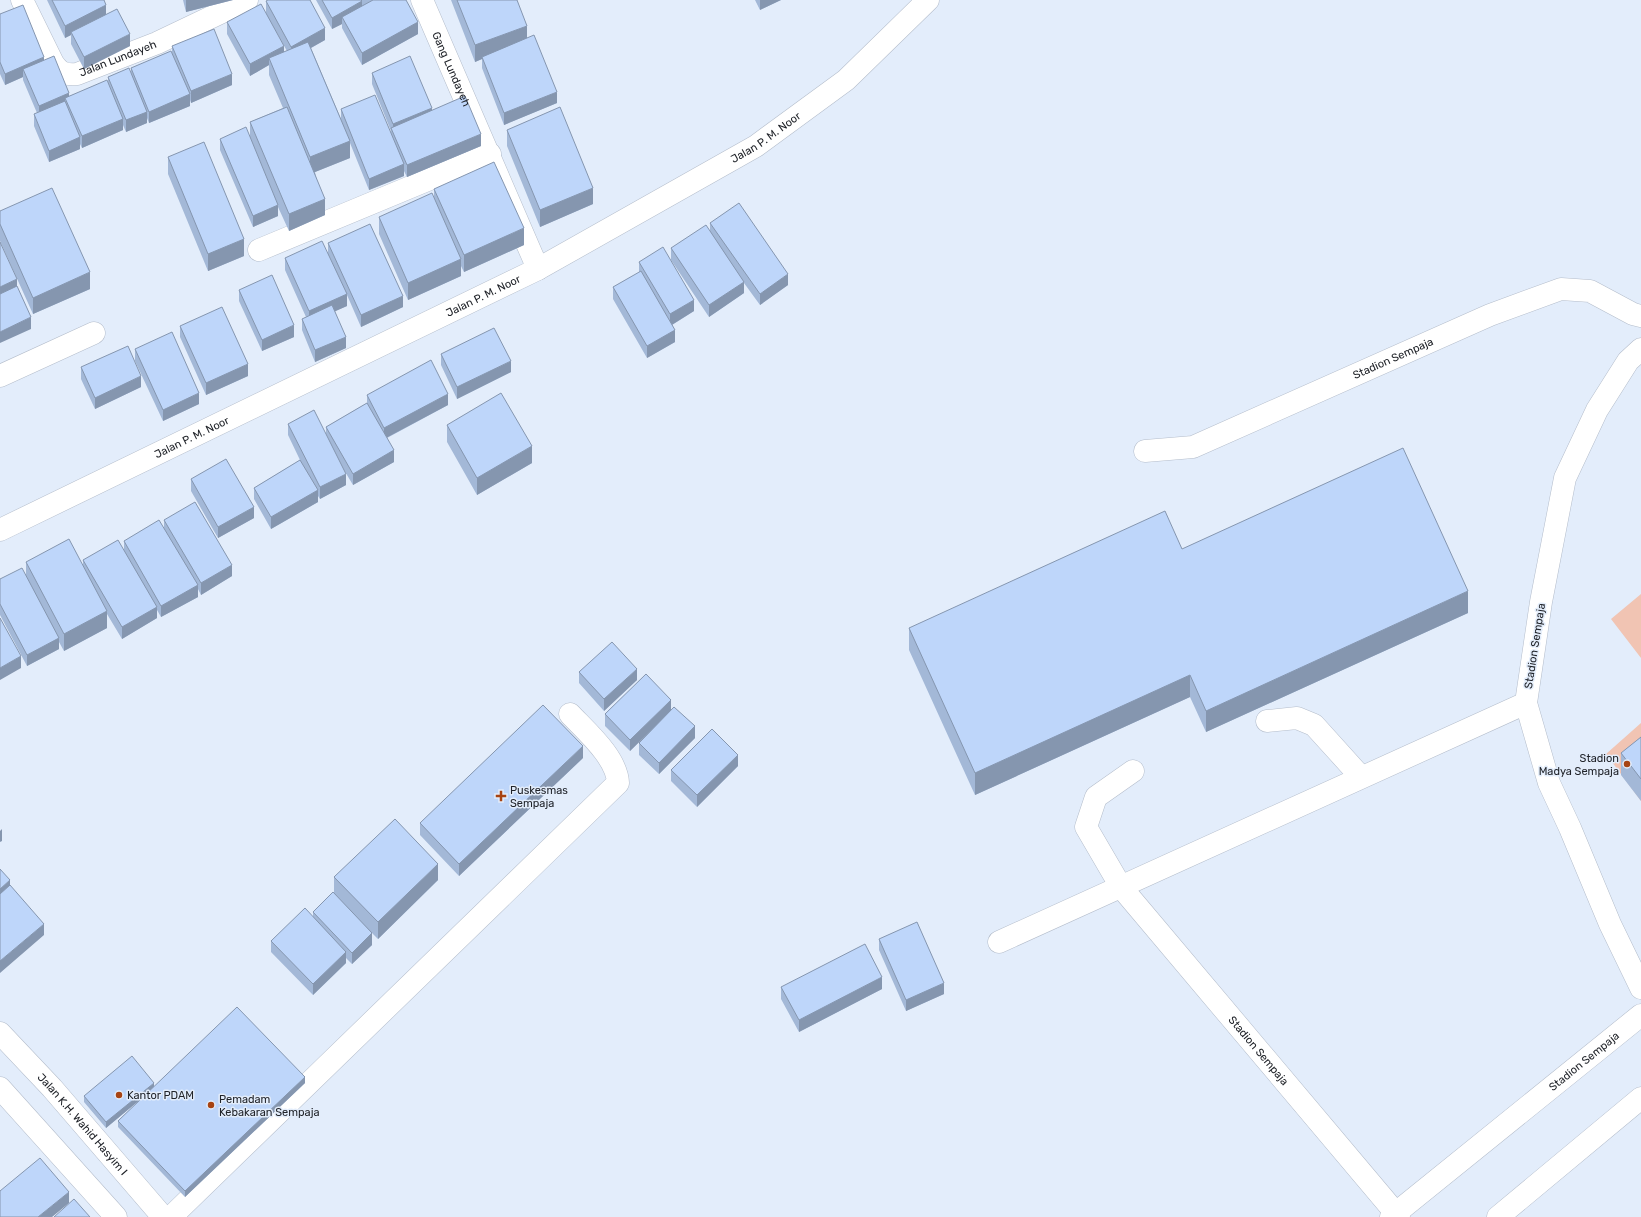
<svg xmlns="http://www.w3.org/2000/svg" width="1641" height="1217" viewBox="0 0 1641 1217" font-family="Rubik,sans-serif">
	<rect width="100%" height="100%" fill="#e3edfb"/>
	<path fill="#f1c4b3" d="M1641,594v64l-30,-39z
		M1641,723v78l-35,-47z"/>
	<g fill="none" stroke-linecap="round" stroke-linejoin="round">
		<defs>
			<g id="minor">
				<path id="s1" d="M22,0l31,63c7,10 12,12 24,11l80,-31 90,-43"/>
				<path id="s2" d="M422,0c38,90 78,179 116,269"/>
				<path d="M259,250l231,-96"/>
				<path d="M1641,349l-13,12 -31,49 -32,68 -24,124 -15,101 23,80 21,45 40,96 31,64"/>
				<path d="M0,376l94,-43"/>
				<path id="s3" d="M1145,451l48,-4 297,-132 71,-26 29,2 43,23 8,2"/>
				<path d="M1267,721l30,-3 17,7 47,52"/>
				<path id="s4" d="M1133,771l-37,26 -10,30 35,60 278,330"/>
				<path d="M999,942l527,-239"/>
				<path d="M171,1217l447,-434c-1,-25 -31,-51 -48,-69"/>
				<path id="s5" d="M1391,1217l250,-202"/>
				<path d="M1498,1217l143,-119"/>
			</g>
			<g id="major">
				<path id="s6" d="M0,1033l52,55 111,129"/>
				<path d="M0,1088l116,129"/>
			</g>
			<g id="highway">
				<path id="s7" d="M0,530l538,-261 218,-123 90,-66 82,-80"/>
			</g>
		</defs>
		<use href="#minor" stroke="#b4bdcb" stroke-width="23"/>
		<use href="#major" stroke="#b4bdcb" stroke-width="23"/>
		<use href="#highway" stroke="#b4bdcb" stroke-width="23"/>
		<use href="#minor" stroke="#fff" stroke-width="22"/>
		<use href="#major" stroke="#fff" stroke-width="22"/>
		<use href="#highway" stroke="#fff" stroke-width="22"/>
	</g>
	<path fill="#a3b8d7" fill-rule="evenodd" d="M47,0h57l2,14 24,32 -46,23 -13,-25v-9l-6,3z
		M183,0h50l-47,12z
		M316,0h90l12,34 -56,31 -20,-37v-4l-10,5z
		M451,0h66l10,38 30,65 -53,22 -22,-57v-9l-7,3z
		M755,0h26l-21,10z
		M266,1l59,39 -14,8 30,71v-10l50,23v-1l-19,-47v-11l60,37 49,36 -74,31 -3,-6v5l-35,14 -19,-47v15l-35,14 10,43 -36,16 -11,-24v9l-25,11 -33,-77v-11l30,-3v-14l33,-14 -14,-33v-10l-19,11 -23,-42v-12l39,-9zM266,14l21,37 -3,1z
		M0,14l69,82 39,-13v-6l23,-3v-6l41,-15v-7l60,39 -41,18 -1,-3v6l-41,17 -2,-5v5l-21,9 -3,-7v5l-41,18 -2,-4v5l-31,13 -15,-36v-12l3,-1 -14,-33v-3l-18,8 -5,-11z
		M507,130l86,74 -53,23 -33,-81z
		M168,157l76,99 -36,15 -40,-97z
		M434,189l90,56 -60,27 -3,-6v10l-53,24 -29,-66v-17l55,-19z
		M0,211l90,78 -57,25 -33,-73z
		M710,223l78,62 -28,20 -16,-22v10l-35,24 -38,-57v-12l39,-17z
		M328,243l75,64 -42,20 -14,-32v11l-12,5 11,37 -31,14 -13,-32v-11l4,-2 -21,-47v-12l43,-5z
		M639,262l55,49 -22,14 3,17 -28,16 -34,-59v-12l26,-14z
		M239,290l55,47 -32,14 -23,-50z
		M180,326l68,50 -42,19 -26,-58z
		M135,349l64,55 -36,17 -28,-60z
		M441,354l70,18 -54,27 -16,-34z
		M81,367l60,20 -46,22 -14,-30z
		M367,395l81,10 -61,33 7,24 -41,23 -9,-15 2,15 -26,14 -2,-3v6l-47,27 -17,-30v-11l46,-28 -12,-25v-11l38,9v-6l41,-24z
		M447,425l85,38 -55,32 -30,-53z
		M191,479l63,39 -36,20 -27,-47z
		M164,520l68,56 -31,19 -3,-6v8l-37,20 -4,-7v8l-35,21 -15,-25v14l-43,23 -5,-9v7l-32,17 -27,-51v-36l26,-4v-13l57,3v-5l41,-11v-8l40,-13z
		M1182,549l286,64 -262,119 -16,-35 -215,98 -66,-145v-22z
		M579,672l58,8 -33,31 -25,-28z
		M671,711l24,27 -36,36 -20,-19v-12l14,-15 -23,23 -25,-25v-12z
		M1641,737v64l-20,-26v-22z
		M583,758l-124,118 -39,-41v-12z
		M738,766l-41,41 -26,-26v-11z
		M334,877l104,3 -60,59 -6,-6v12l-20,19 -6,-6v5l-33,32 -42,-43v-11l42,-24v-5l21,-19z
		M879,939l65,55 -38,17 -27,-61z
		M781,987l101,2 -83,43 -18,-33z
		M305,1083l-120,114 -67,-70v-6l23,-22 -35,29 -22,-26v-6l70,-9z"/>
	<path fill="#8596af" d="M186,0h47l-47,12z
		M760,0h21l-21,10z
		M362,1v12l-20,4v7l-10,5v-11z
		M106,5v12l-35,15v3l-6,3v-12z
		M418,22v12l-56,31v-12z
		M527,26v16l-45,15v2l-7,3v-17z
		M325,28v12l-34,19v-12z
		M130,34v12l-46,23v-12z
		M284,46v11l-15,1v7l-19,11v-12z
		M44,57v11l-21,1v8l-18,8v-11z
		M232,74v11l-41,18v-12z
		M557,92v11l-53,22v-12z
		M69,93v11l-4,-6v8l-26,11v-11z
		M190,94v12l-41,17v-11z
		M432,108v12l-39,13v-9z
		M147,112v11l-21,9v-12z
		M123,119v11l-41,18v-12z
		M481,134v12l-74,31v-12z
		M80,137v12l-31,13v-11z
		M350,141v17l-40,16v-17z
		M404,164v12l-35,14v-11z
		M593,188v16l-53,23v-17z
		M325,199v16l-36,16v-17z
		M278,205v11l-25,11v-11z
		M524,228v17l-60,27v-17z
		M244,239v17l-36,15v-17z
		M461,259v17l-53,24v-17z
		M90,272v17l-57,25v-16z
		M788,274v11l-28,20v-11z
		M17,279v11l-17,8v-11z
		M744,282v11l-35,24v-12z
		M347,294v12l-38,17v-12z
		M403,296v11l-42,20v-12z
		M694,300v11l-24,15v-12z
		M31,317v12l-31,14v-11z
		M294,325v12l-32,14v-11z
		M675,330v12l-28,16v-12z
		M346,337v11l-31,14v-12z
		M511,361v11l-54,27v-12z
		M248,364v12l-42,19v-12z
		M141,376v11l-46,22v-11z
		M199,393v11l-36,17v-11z
		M448,394v11l-64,34v-11z
		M532,446v17l-55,32v-17z
		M394,450v12l-41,23v-11z
		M346,474v11l-26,14v-12z
		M318,490v12l-47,27v-12z
		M254,507v11l-36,20v-11z
		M232,565v11l-31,19v-12z
		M198,585v12l-37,20v-11z
		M1468,591v22l-262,119v-21z
		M157,607v11l-35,21v-12z
		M107,611v17l-43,23v-17z
		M59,638v11l-32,17v-11z
		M21,656v12l-21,12v-12z
		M637,669v11l-33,31v-12z
		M1190,675v22l-215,98v-22z
		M671,700v11l-41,40v-11z
		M695,726v12l-36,36v-11z
		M583,746v12l-124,118v-12z
		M738,755v11l-41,41v-12z
		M2,829v12l-2,1v-11z
		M438,864v16l-60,59v-17z
		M10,880v12l-10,8v-11z
		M44,924v11l-44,38v-12z
		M372,933v12l-20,19v-11z
		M346,952v11l-33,32v-11z
		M882,977v12l-83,43v-12z
		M944,983v11l-38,17v-11z
		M305,1077v6l-120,114v-6z
		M154,1083v5l-48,40v-6z
		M69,1192v11l-17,14h-14z"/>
	<path fill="#bed6fa" stroke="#8596af" d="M52,0h52l2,5 -41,21z
		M268,0h42l15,28 -34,19 -25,-46z
		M322,0h39l1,1 -30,17z
		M373,0h33l12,22 -56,31 -20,-36z
		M457,0h60l10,26 -52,19z
		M261,4l23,42 -34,18 -23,-42z
		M23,5l21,52 -39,17 -5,-12v-48z
		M117,9l13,25 -46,23 -13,-25z
		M214,29l18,45 -41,17 -19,-45z
		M534,35l23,57 -53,21 -22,-56z
		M308,42l42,99 -40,16 -41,-99z
		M171,51l19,43 -41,18 -18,-44z
		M54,56l15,37 -30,13 -16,-37z
		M410,56l22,52 -39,16 -21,-51z
		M129,68l18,44 -21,8 -18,-43z
		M107,80l16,39 -41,17 -17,-38z
		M375,95l29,69 -35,15 -28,-70z
		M465,96l16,38 -74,31 -16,-37z
		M65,101l15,36 -31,14 -15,-37z
		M287,107l38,92 -36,15 -39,-92z
		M560,107l33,81 -53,22 -33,-80z
		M246,127l32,78 -25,11 -33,-77z
		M204,142l40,97 -36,15 -40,-97z
		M494,162l30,66 -60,27 -30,-66z
		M52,188l38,84 -57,26 -33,-74v-13z
		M432,193l29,66 -53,24 -29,-66z
		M739,203l49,71 -28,20 -50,-71z
		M370,224l33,72 -42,19 -33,-72z
		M706,225l38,57 -35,23 -38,-57z
		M322,241l25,53 -38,17 -24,-53z
		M0,242l17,37 -17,8z
		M663,247l31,53 -24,14 -31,-52z
		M641,271l34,59 -28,16 -34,-59z
		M272,275l22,50 -32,15 -23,-50z
		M17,286l14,31 -31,15v-38z
		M332,305l14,32 -31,13 -13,-31z
		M222,307l26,57 -42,19 -26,-57z
		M494,328l17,33 -54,26 -16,-33z
		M172,332l27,61 -36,17 -28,-61z
		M128,346l13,30 -46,22 -14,-31z
		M431,360l17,34 -64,34 -17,-33z
		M501,393l31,53 -55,32 -30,-53z
		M367,403l27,47 -41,24 -27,-47z
		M314,410l32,64 -26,13 -32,-63z
		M1403,448l65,143 -262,120 -16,-36 -215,98 -66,-145 256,-117 17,38z
		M226,459l28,48 -36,20 -27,-48z
		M300,460l18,30 -47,27 -17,-29z
		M195,502l37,63 -31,18 -37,-63z
		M159,520l39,65 -37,21 -37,-65z
		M69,539l38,72 -43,23 -38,-72z
		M118,540l39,67 -35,20 -39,-67z
		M22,568l37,70 -32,17 -27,-51v-25z
		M0,618l21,38 -21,12z
		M612,642l25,27 -33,30 -25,-27z
		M646,674l25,26 -41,40 -25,-26z
		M543,705l40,41 -124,118 -39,-41z
		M674,707l21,19 -36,37 -20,-20z
		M712,729l26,26 -41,40 -26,-25z
		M1641,737v42l-20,-26z
		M395,819l43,45 -60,58 -44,-45z
		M0,869l10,11 -10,9z
		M10,885l34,39 -44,37v-67z
		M333,892l39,41 -20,20 -39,-41z
		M305,908l41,44 -33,32 -42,-43z
		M917,922l27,61 -38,17 -27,-61z
		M865,944l17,33 -83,43 -18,-33z
		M237,1007l68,70 -120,114 -67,-70z
		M132,1056l22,27 -48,39 -22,-26z
		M40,1158l29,34 -31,25h-38v-26z
		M74,1199l16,18h-36z"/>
	<g fill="#a74312" stroke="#e3edfb" stroke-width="1.5">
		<circle cx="1627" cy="764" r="4"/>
		<path d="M499 790h4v4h4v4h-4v4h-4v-4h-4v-4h4z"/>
		<circle cx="119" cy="1095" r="4"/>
		<circle cx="211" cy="1105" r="4"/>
	</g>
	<g text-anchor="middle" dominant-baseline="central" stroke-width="3" stroke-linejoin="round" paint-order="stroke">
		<g font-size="11" fill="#21242a" stroke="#e3edfb">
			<text stroke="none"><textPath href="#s1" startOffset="142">Jalan Lundayeh</textPath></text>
			<text stroke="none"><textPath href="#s2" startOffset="75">Gang Lundayeh</textPath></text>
			<text stroke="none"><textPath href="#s7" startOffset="861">Jalan P. M. Noor</textPath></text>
			<text stroke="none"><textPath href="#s7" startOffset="537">Jalan P. M. Noor</textPath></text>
			<text stroke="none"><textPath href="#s3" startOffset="267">Stadion Sempaja</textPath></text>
			<text stroke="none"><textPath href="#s7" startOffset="213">Jalan P. M. Noor</textPath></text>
			<text transform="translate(1535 646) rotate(-81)">Stadion Sempaja</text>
			<text stroke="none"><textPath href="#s4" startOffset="360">Stadion Sempaja</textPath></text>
			<text stroke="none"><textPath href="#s5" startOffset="248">Stadion Sempaja</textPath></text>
			<text stroke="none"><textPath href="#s6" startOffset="123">Jalan K.H. Wahid Hasyim I</textPath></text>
		</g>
		<g font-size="11" fill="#21242a" stroke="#e3edfb" text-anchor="start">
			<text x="1619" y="758" text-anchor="end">Stadion<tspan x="1619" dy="13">Madya Sempaja</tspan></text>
			<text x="510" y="790">Puskesmas<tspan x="510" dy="13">Sempaja</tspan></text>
			<text x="127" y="1095">Kantor PDAM</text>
			<text x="219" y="1099">Pemadam<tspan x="219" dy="13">Kebakaran Sempaja</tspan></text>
		</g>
	</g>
</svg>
